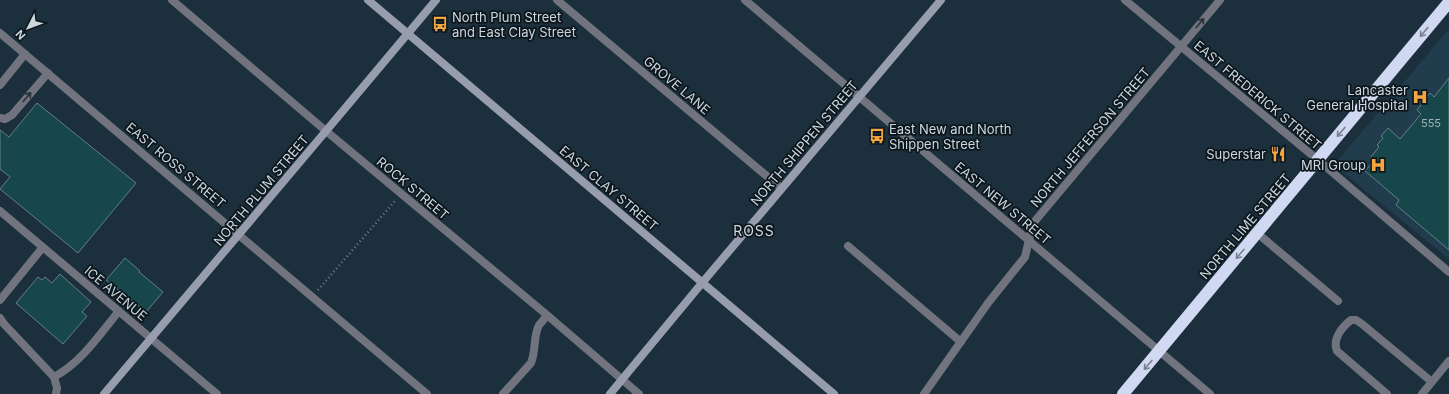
<svg xmlns="http://www.w3.org/2000/svg" width="1449" height="394" viewBox="0 0 1449 394" font-family="Inter,sans-serif">
	<rect width="100%" height="100%" fill="#1b2f3c"/>
	<path fill="#213c4c" d="M1449,29v230l-115,-94z"/>
	<path fill="#17474b" stroke="#638184" d="M1449,78v172l-53,-45 3,-5 -34,-29 9,-10 -4,-3 9,-11 -2,-2 6,-7 -2,-2 7,-8 12,11 21,-25 -4,-4 13,-17 4,4z
		M37,103l99,80 -58,70 -78,-64 10,-12 -10,-8v-39l9,7z
		M125,258l15,13 -1,1 24,20 -17,20 -40,-32z
		M60,274l31,28 -9,10 5,4 -24,28 -47,-41 22,-26 4,3 3,-3 7,6z"/>
	<g fill="none" stroke-linecap="round" stroke-linejoin="round">
		<path stroke="#70808b" stroke-width="2.5" stroke-dasharray="1 3" stroke-linecap="butt" d="M318,290l77,-89"/>
		<path stroke="#71747e" stroke-width="8" d="M172,0l154,131 221,184 92,79
			M557,0l224,188
			M0,85l25,-31
			M0,118l5,1 7,-4 36,-42
			M0,211l217,183
			M1257,233l81,68
			M848,246l113,96
			M0,300l43,-53
			M0,318l4,6 50,53 3,11 -1,6
			M54,377c27,-14 46,-43 65,-66
			M503,394l28,-31c5,-12 2,-26 8,-38 3,-3 6,-7 8,-10
			M924,394l64,-91 37,-46 7,-30 3,-6 185,-221
			M1387,394l-50,-43c-5,-12 5,-24 14,-31h5l6,4 70,58
			M1422,394l27,-33"/>
		<path stroke="#71747e" stroke-width="8" d="M745,0l465,394
			M1125,0l193,160 131,112
			M0,33l427,361"/>
		<path stroke="#979dac" stroke-width="8" d="M368,0l466,394
			M104,394l222,-263 110,-131
			M610,394l92,-111 239,-283"/>
		<path stroke="#d0d9f1" stroke-width="12" d="M1123,394l326,-392"/>
	</g>
	<defs><path id="oneway-shaft" d="M-6 0H5M1.5-3L5.5 0L1.5 3" fill="none" stroke-width="1.6" stroke-linecap="round" stroke-linejoin="round"/></defs>
	<g stroke="#2b3239">
		<use href="#oneway-shaft" transform="translate(1200 23) rotate(-50)"/>
		<use href="#oneway-shaft" transform="translate(27 97) rotate(-49)"/>
	</g>
	<g stroke="#788191">
		<use href="#oneway-shaft" transform="translate(1424 32) rotate(130)"/>
		<use href="#oneway-shaft" transform="translate(1341 132) rotate(130)"/>
		<use href="#oneway-shaft" transform="translate(1240 254) rotate(130)"/>
		<use href="#oneway-shaft" transform="translate(1148 365) rotate(130)"/>
	</g>
	<defs>
		<symbol id="bus-bare" viewBox="-9 -9 18 18"><path d="M-5-6H5V4H4V6H2V4H-2V6H-4V4H-5ZM-3.5-4V0h7V-4ZM-3.5 1.2v1.5H-2V1.2ZM2 1.2v1.5H3.5V1.2Z" fill="#f2a541" stroke="#0d161c" stroke-width="2.5" paint-order="stroke"/></symbol>
		<symbol id="hospital-bare" viewBox="-9 -9 18 18"><path d="M-5-5h3v3.5h4V-5h3V5h-3V1.5h-4V5h-3Z" fill="#f2a541" stroke="#0d161c" stroke-width="2.5" paint-order="stroke"/></symbol>
		<symbol id="restaurant-bare" viewBox="-9 -9 18 18"><path d="M-5-6h1v4h1v-4h1v4h1v-4h1v5L-1.5 .5V6h-2V.5L-5-1ZM5-6V6H3V1.5H1.5Q1.5-4 5-6Z" fill="#f2a541" stroke="#0d161c" stroke-width="2.5" paint-order="stroke"/></symbol>
	</defs>
	<g fill-rule="evenodd">
		<use href="#bus-bare" x="429" y="13" width="22" height="22"/>
		<use href="#hospital-bare" x="1409" y="86" width="22" height="22"/>
		<use href="#bus-bare" x="866" y="125" width="22" height="22"/>
		<use href="#restaurant-bare" x="1267" y="143" width="22" height="22"/>
		<use href="#hospital-bare" x="1367" y="154" width="22" height="22"/>
	</g>
	<g text-anchor="middle" dominant-baseline="central" stroke-width="3.5" stroke-linejoin="round" paint-order="stroke">
		<g font-size="11" fill="#9fb4bb">
			<text x="1431" y="123">555</text>
		</g>
		<g font-size="13" fill="#ccd8e0" stroke="#0d161c" text-anchor="end">
			<text x="452" y="17" text-anchor="start">North Plum Street<tspan x="452" dy="15">and East Clay Street</tspan></text>
			<text x="1408" y="90">Lancaster<tspan x="1408" dy="15">General Hospital</tspan></text>
			<text x="889" y="129" text-anchor="start">East New and North<tspan x="889" dy="15">Shippen Street</tspan></text>
			<text x="1266" y="154">Superstar</text>
			<text x="1366" y="165">MRI Group</text>
		</g>
		<g font-size="13" fill="#ccd8e0" stroke="#0d161c">
			<text transform="translate(677 85) rotate(40)">GROVE LANE</text>
			<text transform="translate(1258 95) rotate(40)">EAST FREDERICK STREET</text>
			<text transform="translate(1090 137) rotate(-50)">NORTH JEFFERSON STREET</text>
			<text transform="translate(804 143) rotate(-50)">NORTH SHIPPEN STREET</text>
			<text transform="translate(176 165) rotate(40)">EAST ROSS STREET</text>
			<text transform="translate(413 188) rotate(40)">ROCK STREET</text>
			<text transform="translate(609 188) rotate(40)">EAST CLAY STREET</text>
			<text transform="translate(261 190) rotate(-50)">NORTH PLUM STREET</text>
			<text transform="translate(1003 203) rotate(40)">EAST NEW STREET</text>
			<text transform="translate(1245 226) rotate(-50)">NORTH LIME STREET</text>
			<text transform="translate(116 293) rotate(40)">ICE AVENUE</text>
		</g>
		<g font-size="14" letter-spacing="1" fill="#ccd8e0" stroke="#0d161c">
			<text x="754" y="230">ROSS</text>
		</g>
	</g>
	<g transform="translate(28 28) rotate(228)" stroke="#0d161c" stroke-width="3" paint-order="stroke">
	<path d="M0-3L7 15L0 10L-7 15Z" fill="#ccd8e0"/>
	<text y="-6" font-size="11" font-weight="bold" text-anchor="middle" fill="#ccd8e0">N</text>
	</g>
</svg>
